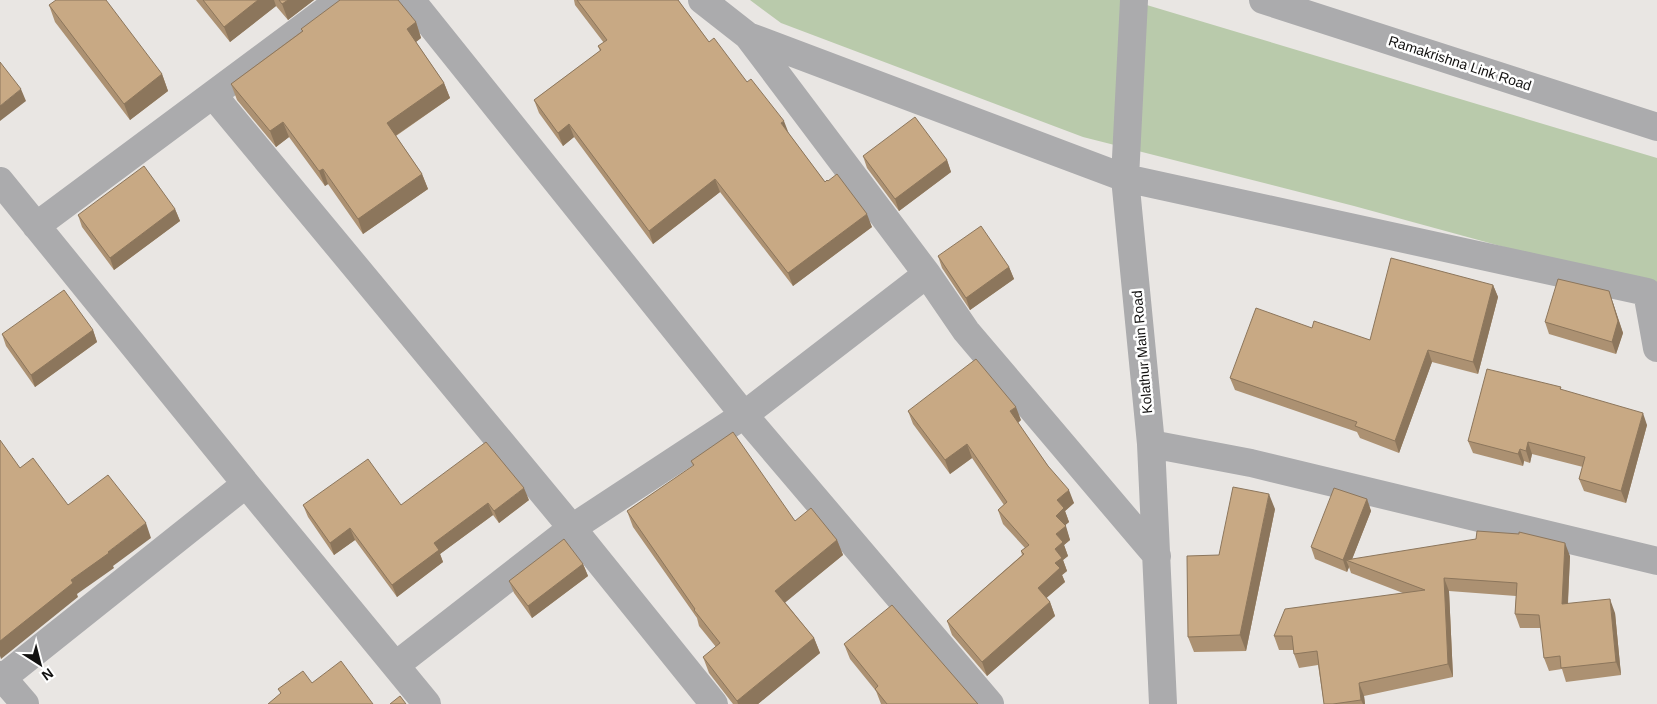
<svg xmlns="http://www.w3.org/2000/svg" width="1657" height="704" viewBox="0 0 1657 704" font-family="Arial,sans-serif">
	<rect width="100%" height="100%" fill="#e9e6e3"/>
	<path fill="#b9caab" d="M750,0h380l527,158v131l-303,-83 -271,-69 -302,-114z"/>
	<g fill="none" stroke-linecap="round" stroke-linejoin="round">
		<path stroke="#ababad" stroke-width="28" d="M411,0l333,415 246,289
			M702,0l46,36 377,142 522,114 10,56
			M1134,0l-9,178 26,266 12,260
			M1263,0l394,127
			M748,36l179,238 39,57 191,225
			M213,95l359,433 142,176
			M0,181l246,303 181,220
			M36,226l304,-226
			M1151,444l100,19 406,98
			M396,665l176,-137 172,-113 183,-141
			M0,675l25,29
			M0,680l246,-196"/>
	</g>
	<path fill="#ac9172" d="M196,0h118l-26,20 -12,-14 -46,36z
		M574,0h104l31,42 38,40 42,52 36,48 47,45 -79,59 -73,-94 -67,52 -79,-107 -11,9 -24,-33 -5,-13 66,-49 -2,-5 6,-3 -29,-38z
		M49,5l113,69 6,17 -38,29 -75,-98z
		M416,22l5,16 -5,4 28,41 6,15 -54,38 26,38 6,15 -65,45 -35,-50 -3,2 -36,-49 -13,10 -39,-47 -6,-16 71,-53 -1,-2z
		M863,156l84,4 4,12 -52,39 -32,-43z
		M175,209l5,12 -66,49 -32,-43 -4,-12z
		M938,256l71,11 5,12 -44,31 -28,-42z
		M1493,285l5,12 -20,77 -46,-12 -33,91 -39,-15 -3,-6 -122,-42 -5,-12 82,-50 58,12z
		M1613,303l10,30 -7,21 -67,-20 -4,-12z
		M93,330l4,12 -62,45 -29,-41 -4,-12z
		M1561,387v3l86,35 -21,78 -42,-12 -5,-12 4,-12 -51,-13 -2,9 -6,-2 -1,5 -50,-13 -5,-12z
		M908,411l113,9 -3,3 56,80 -9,8 4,11 -4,3 5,15 -6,5 4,11 -5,4 4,11 -5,4 3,7 -19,16 4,4 5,14 -68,60 -35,-41 -5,-14 75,-66 -1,-4 4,-3 -22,-24 -5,-14 6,-5 -32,-47 -22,16 -37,-50z
		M691,461l104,60 42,19 6,15 -58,47 29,36 6,15 -62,51h-25l-24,-31 -6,-16 13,-10 -17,-21 -2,-8 -64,-91 -6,-16 66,-45z
		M1367,499l4,12 -19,48 218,-3 -2,48 47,9 6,62 -55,7 -4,-13 -13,2 -5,-13 -3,-30h-21l-5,-14 1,-18 -67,-5 4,86 -89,19 1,8h-41l-6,-39 -19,3 -5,-14v-4h-15l-5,-14 129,-43 -52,-20 -2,-6 -2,5 -32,-13 -4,-12z
		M529,500l-30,23 -6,-8 -53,39 3,8 -46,35 -42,-57 -21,15 -26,-38 -5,-12h98z
		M1275,509l-29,142 -52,1 -6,-15 31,-82z
		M583,564l5,12 -56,42 -18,-25 -5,-12z
		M844,644l134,60h-97l-5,-13 -26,-32z"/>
	<path fill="#8c765c" d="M258,0h16l2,6 -46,36 -6,-15z
		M288,0h26l-26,20 -6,-16z
		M416,22l5,16 -9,7 -5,-16z
		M162,74l6,17 -38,29 -6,-16z
		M444,83l6,15 -58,40 -5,-15z
		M21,89l5,12 -26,20v-15z
		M784,121l5,13 -8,-11z
		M283,122l6,15 -13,10 -6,-16z
		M569,124l5,13 -11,9 -5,-13z
		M947,160l4,12 -52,39 -4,-12z
		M323,169l5,15 -3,2 -6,-15z
		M422,174l6,15 -65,45 -5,-15z
		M715,179l5,13 -67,52 -4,-13z
		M175,209l5,12 -66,49 -4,-12z
		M867,214l5,13 -79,59 -5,-13z
		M1009,267l5,12 -44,31 -4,-12z
		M1493,285l5,12 -20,77 -5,-12z
		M1609,291l14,42 -7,21 -4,-12z
		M93,330l4,12 -62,45 -4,-12z
		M1428,350l4,12 -33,91 -4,-12z
		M1016,407l5,13 -6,5 -5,-14z
		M1643,413l4,12 -21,78 -5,-12z
		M1528,442l4,12 -2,9 -4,-12z
		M967,444l5,14 -22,16 -5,-14z
		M1520,449l4,12 -1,5 -5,-12z
		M524,488l5,12 -30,23 -5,-12z
		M1069,490l5,13 -9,8 4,11 -8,7 -5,-13 1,-16z
		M1269,494l6,15 -29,142 -6,-16z
		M1367,499l4,12 -20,51 -5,-2 3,7 -2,5 -4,-12z
		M488,503l5,12 -53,39 3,8 -46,35 -5,-12 42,-42z
		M146,523l5,15 -38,28 1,2 -37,26 1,3 -77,62 -1,-3v-15l71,-61z
		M1066,526l4,14 -6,5 4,11 -5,4 4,11 -5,4 3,7 -22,19 -5,-13 17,-25v-14l1,-15z
		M350,528l5,12 -21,15 -4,-12z
		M837,540l6,15 -62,51 -6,-15z
		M1565,543l5,13 -3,62 -5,-14z
		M583,564l5,12 -56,42 -4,-12z
		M1444,578l5,13 4,86 -5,-13z
		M1610,599l5,14 6,62 -5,-13z
		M1050,602l5,14 -68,60 -5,-14z
		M814,638l6,15 -62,51h-20l-1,-3z
		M1359,683l5,13 1,8h-2l-2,-4z"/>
	<path fill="#c8a984" stroke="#8c765c" d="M56,0h50l56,74 -38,30 -75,-99z
		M203,0h55l-34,27z
		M279,0h9l-6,4z
		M340,0h58l18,22 -9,7 37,54 -57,40 35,51 -64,45 -35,-50 -4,2 -36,-49 -13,9 -39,-47 72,-53 -2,-2z
		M577,0h101l31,42 5,-4 33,44 4,-3 33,42 -3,2 44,59 2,-2 1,1 9,-7 30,40 -79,59 -73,-94 -66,52 -80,-107 -11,9 -24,-33 67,-50 -3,-4 9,-6z
		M0,62l21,27 -21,17z
		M915,117l32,43 -52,39 -32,-43z
		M144,166l31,43 -65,49 -32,-43z
		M981,226l28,41 -43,31 -28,-42z
		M1391,258l102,27 -20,77 -45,-12 -33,91 -40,-15 2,-4 -127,-44 26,-70 56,20 2,-7 56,19z
		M1558,279l51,12 9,30 -6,21 -67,-20z
		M64,290l29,40 -62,45 -29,-41z
		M976,359l40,48 -6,4 38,55 21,24 -12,10 7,8 -8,8 10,10 -10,8 7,8 -8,7 7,9 -7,5 5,5 -22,20 12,14 -68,60 -35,-41 77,-67 -3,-3 8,-6 -31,-35 9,-8 -40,-58 -22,16 -37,-49z
		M1487,369l74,18 -1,2 83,24 -22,78 -42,-12 6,-22 -57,-15 -2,9 -6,-2 -2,5 -50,-13z
		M733,432l62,89 16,-13 26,32 -62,51 39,47 -77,63 -34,-44 17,-14 -26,-33 1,-1 -68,-98 67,-46 -3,-4z
		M0,440l20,28 13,-10 35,47 40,-30 38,48 -38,29 1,1 -38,27 2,3 -73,58z
		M486,442l38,46 -30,23 -6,-8 -54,40 5,7 -47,35 -42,-57 -20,15 -27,-38 65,-46 33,46z
		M1233,487l36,7 -29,141 -52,2 -1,-81 32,-1z
		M1334,488l33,11 -24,61 -32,-13z
		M1477,531l42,3v-2l46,11 -3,61 48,-5 6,63 -55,6 -1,-12 -16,2 -5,-43 -24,-1 2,-31 -73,-5 4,86 -89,19 2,17 -28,4h-9l-7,-53 -23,3 -2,-18h-18l11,-27 140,-19 -79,-30 130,-21z
		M564,539l19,25 -55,42 -19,-25z
		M892,605l85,98 1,1h-91l-12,-15 3,-3 -34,-42z
		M341,661l32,43h-105l13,-11 -3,-4 25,-18 9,12z
		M400,696l6,8h-16z"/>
	<g text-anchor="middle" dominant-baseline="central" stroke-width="5" stroke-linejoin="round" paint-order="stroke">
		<g font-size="14" fill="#121110" stroke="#fff">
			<text transform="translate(1460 63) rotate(18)">Ramakrishna Link Road</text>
			<text transform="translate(1142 352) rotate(-95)">Kolathur Main Road</text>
		</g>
	</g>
	<g transform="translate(40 664) rotate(144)" stroke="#ffffff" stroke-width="4" paint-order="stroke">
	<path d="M0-4L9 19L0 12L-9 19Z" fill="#121110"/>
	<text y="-8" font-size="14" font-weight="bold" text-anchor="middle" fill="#121110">N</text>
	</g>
</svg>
